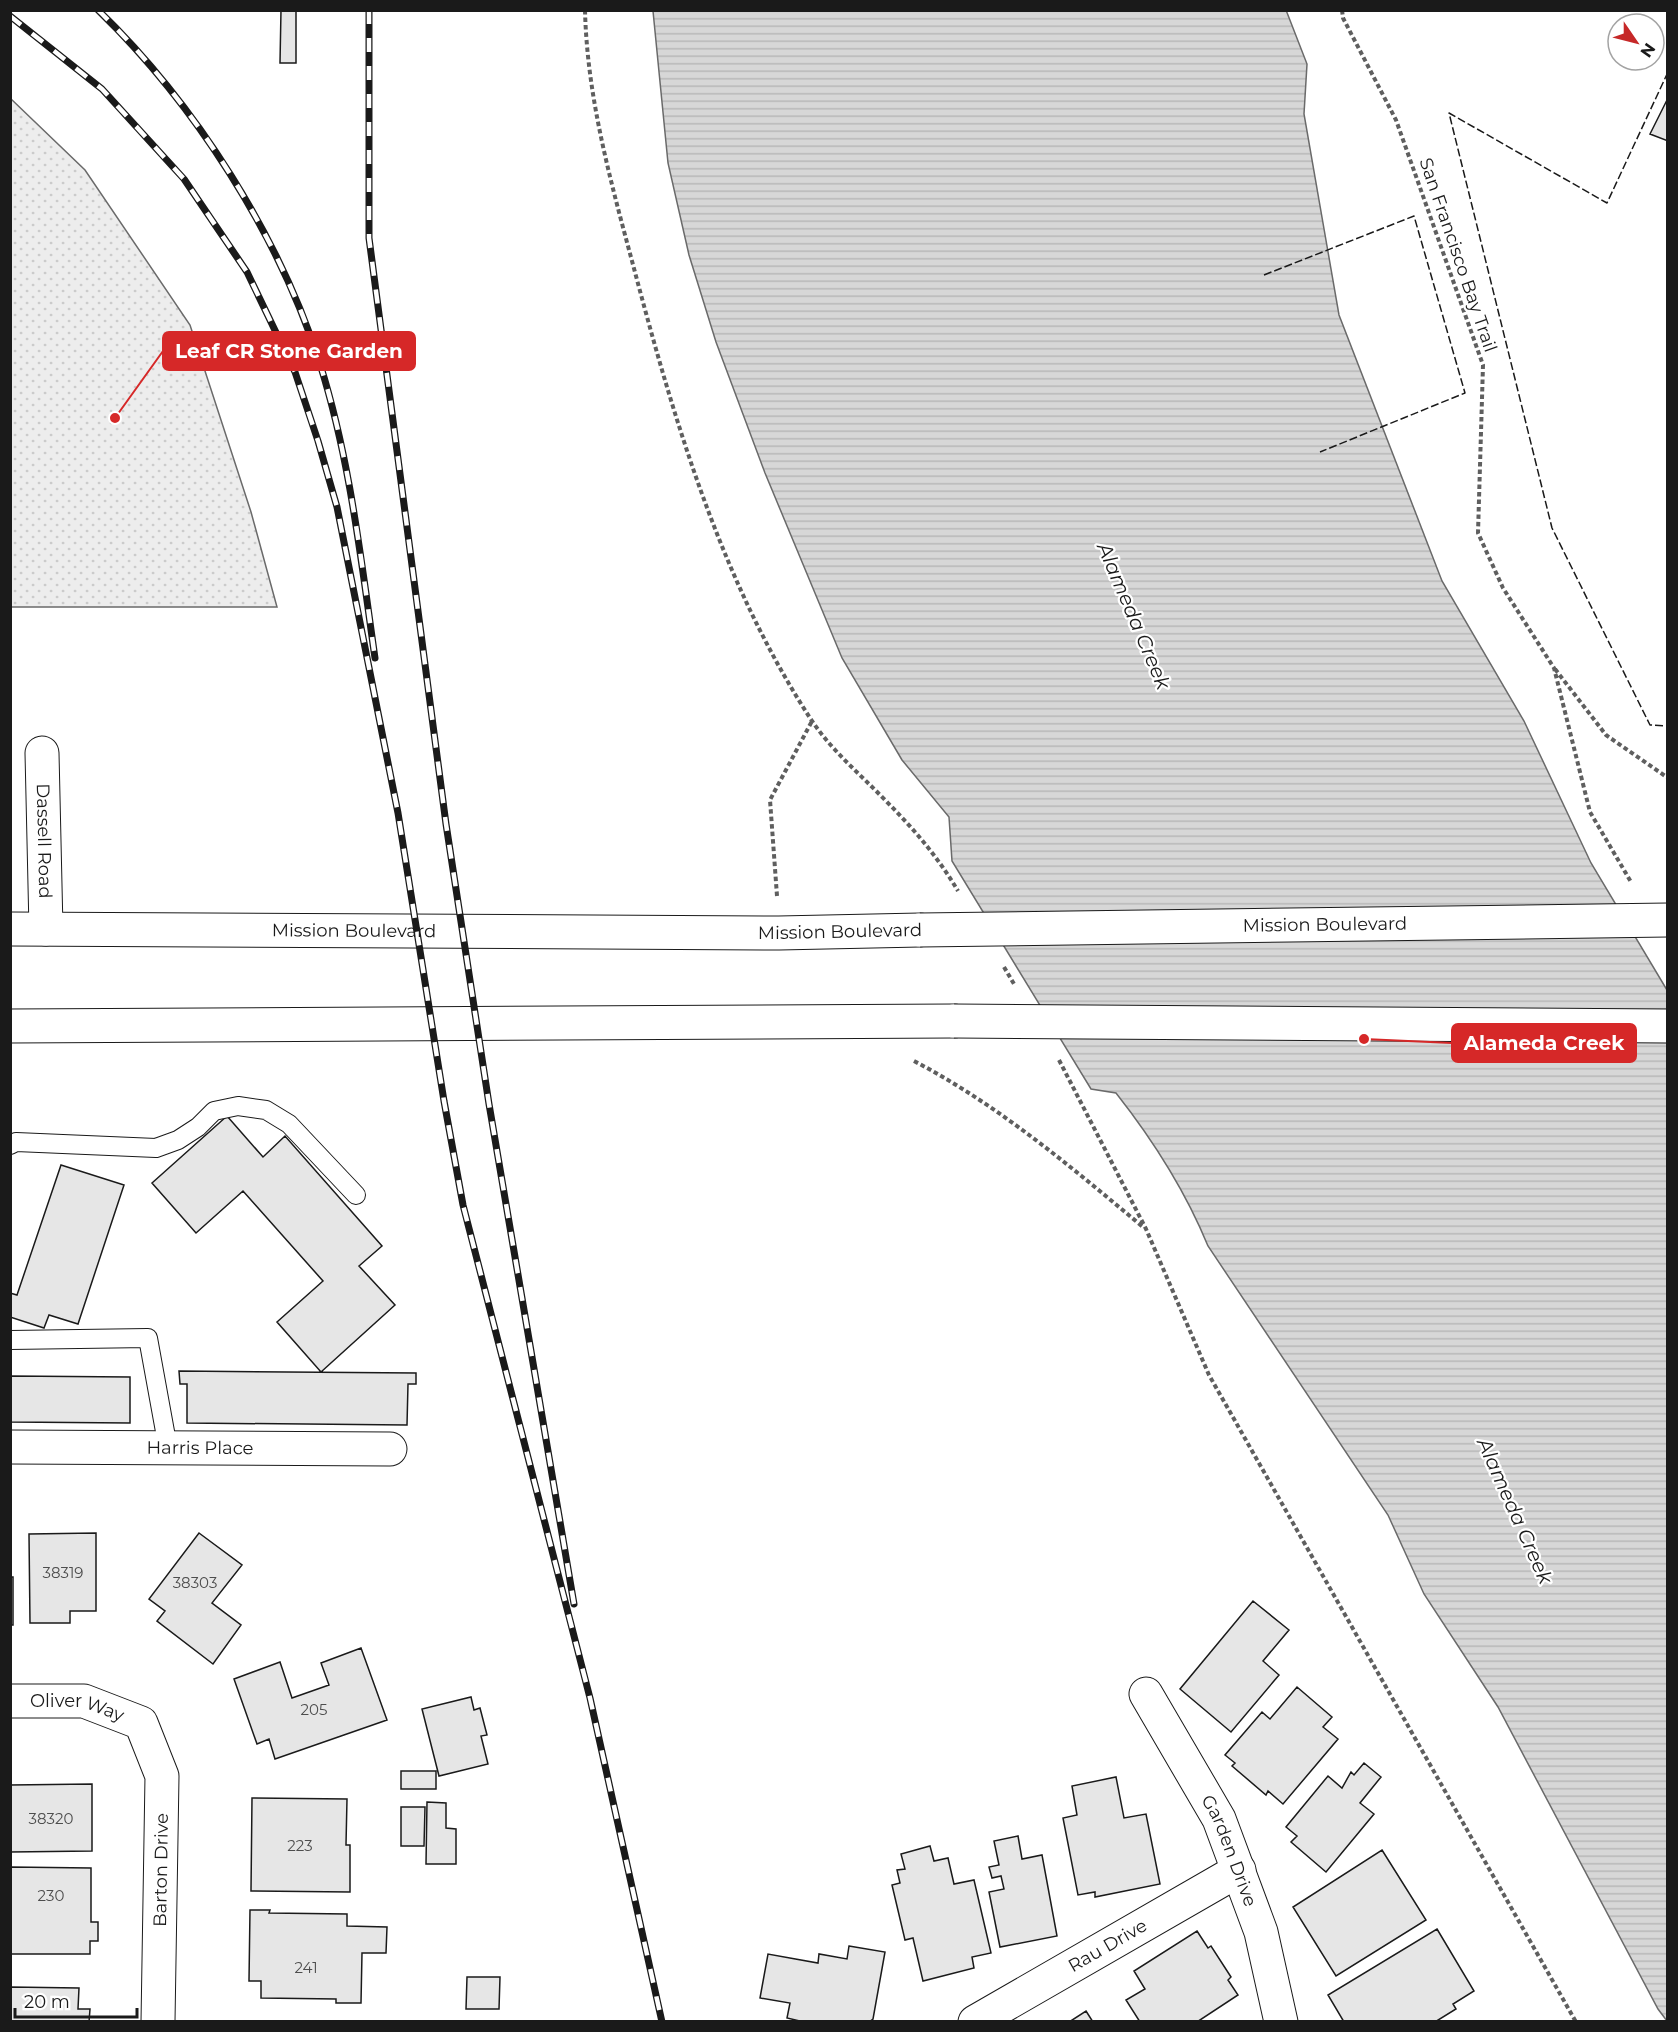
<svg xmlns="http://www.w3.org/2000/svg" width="1678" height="2032" viewBox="0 0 1678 2032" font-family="Montserrat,sans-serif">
	<defs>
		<pattern id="garden-dots" width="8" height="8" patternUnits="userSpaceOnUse" patternTransform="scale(1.5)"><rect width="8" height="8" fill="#ededed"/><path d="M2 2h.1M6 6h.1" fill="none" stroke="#cbcbcb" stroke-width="1.8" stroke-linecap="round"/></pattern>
		<pattern id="water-rules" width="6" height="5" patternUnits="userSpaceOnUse" patternTransform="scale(1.5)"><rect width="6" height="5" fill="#d7d7d7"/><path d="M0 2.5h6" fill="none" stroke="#b8b8b8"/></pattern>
	</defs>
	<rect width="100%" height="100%" fill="#fff"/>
	<path fill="url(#garden-dots)" stroke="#6a6a6a" stroke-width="1.5" d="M10,98l75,72 105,155 61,187 26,95h-266z"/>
	<path fill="url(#water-rules)" stroke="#6a6a6a" stroke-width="1.5" d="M1286,10l21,54 -3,50 35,201 103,266 82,140 67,142 76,127v1031l-9,-12 -160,-302 -74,-113 -36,-79 -180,-269c-23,-56 -55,-106 -92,-153l-25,-4 -139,-228 -3,-44 -47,-57 -60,-102 -77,-185 -49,-131 -27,-87 -21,-92 -15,-152z"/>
	<path fill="#e6e6e6" stroke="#1a1a1a" stroke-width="1.5" d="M281,10h15v53h-16z
		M1668,98v43l-18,-7z
		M227,1116l36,41 22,-21 97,110 -23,20 36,39 -74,67 -44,-50 46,-41 -80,-90 -47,42 -44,-50z
		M61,1165l63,20 -46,139 -29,-9 -5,13 -34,-11v-24l7,2z
		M179,1371l237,2v11h-8l-1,41 -220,-2v-39h-7z
		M10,1376l120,1v46l-120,-1z
		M96,1533v78h-26v12h-40l-1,-89z
		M199,1533l43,32 -30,38 29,22 -28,39 -56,-43 8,-10 -16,-12z
		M10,1577h3v48h-3z
		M1253,1601l36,29 -26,31 16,14 -48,57 -51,-43z
		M361,1648l26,72 -112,39 -6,-20 -12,5 -23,-65 46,-17 12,36 37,-13 -8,-22z
		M1297,1687l35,30 -9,10 15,12 -55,65 -15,-13 -2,4 -34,-29 3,-3 -10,-8 37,-43 8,7z
		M471,1697l3,13 6,-2 7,27 -6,1 7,28 -49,12 -17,-67z
		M1364,1763l17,14 -21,26 14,11 -48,58 -35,-30 6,-6 -11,-9 42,-51 14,12 9,-16 3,3z
		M401,1771h35v18h-35z
		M1116,1777l8,41 22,-4 14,70 -65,13v-5l-17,3 -15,-77 14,-3 -5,-29z
		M92,1784v67l-82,1v-67z
		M252,1798l95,1 -1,46h4v47l-99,-1z
		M427,1802l19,1v25l10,1v35h-30z
		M401,1807h24l-1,39h-23z
		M1018,1836l4,23 20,-4 15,81 -57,11 -11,-55 15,-3 -3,-13 -9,2 -3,-11 10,-2 -5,-24z
		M930,1846l4,15 14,-3 6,26 20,-4 17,73 -19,4 2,11 -51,13 -10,-43 -8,2 -13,-55 8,-2 -3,-13 8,-1 -4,-15z
		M1382,1850l44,70 -90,56 -43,-69z
		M10,1867l81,1v54h7v19h-8v13h-80z
		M250,1910h20l-1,3 78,1v12l40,1 -1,26h-24l-1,50h-25v-4l-75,-1v-17h-12z
		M1437,1929l37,62 -21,13 3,5 -21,13h-91l-16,-27z
		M1197,1931l11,17 3,-2 20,31 -3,3 10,15 -41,27h-57l-14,-22 19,-11 -11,-18z
		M849,1946l36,6 -12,67 -4,3h-65l-17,-4 3,-15 -30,-5 8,-44 50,9 1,-9 28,5z
		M467,1977h33l-1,32h-33z
		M10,1987l69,1 -1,21h12l-1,13h-79z
		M1086,2011l7,11h-24z"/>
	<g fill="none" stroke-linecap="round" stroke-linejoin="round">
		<defs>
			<path id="service" d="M10,1145l6,-3 140,6 22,-8 20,-13 16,-16 24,-5 28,4 23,14 67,71
				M10,1340l138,-2 20,110"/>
			<g id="minor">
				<path id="s1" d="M42,753l4,176"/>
				<path id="s2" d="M10,1447l380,2"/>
				<path id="s3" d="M1146,1694l73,125 42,113 20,90"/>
				<path id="s4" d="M10,1701h74l57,22 21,53 -4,246"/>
				<path id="s5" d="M975,2022l264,-152"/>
			</g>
			<g id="primary">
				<path id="s6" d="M10,929l769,4 141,-3"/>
				<path d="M10,1026l944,-5"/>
			</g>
		</defs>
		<use href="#service" stroke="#1a1a1a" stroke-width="20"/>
		<use href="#minor" stroke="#1a1a1a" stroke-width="35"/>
		<use href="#primary" stroke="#1a1a1a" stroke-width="35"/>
		<path stroke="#5f5f5f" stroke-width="4" stroke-dasharray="4.5 3" stroke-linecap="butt" d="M585,10c2,86 25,169 47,251 42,159 89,321 180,460 21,31 47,52 73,79 28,28 53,57 73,91
			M1342,10l1,8 53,102 87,245 -5,168 25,55 51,80 36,144 41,70
			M1555,669l51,66 62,43
			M777,896l-7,-96 42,-79
			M1004,967l10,17
			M1059,1060l87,169 63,146 367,647
			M914,1061c84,44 156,105 229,166"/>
		<use href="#service" stroke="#fff" stroke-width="18"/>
		<use href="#minor" stroke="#fff" stroke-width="33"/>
		<use href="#primary" stroke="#fff" stroke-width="33"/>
		<defs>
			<path id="rail" d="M98,10c97,94 181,225 222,354 30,95 41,196 55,294
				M369,10v228l77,586 43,280 85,500
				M10,16l92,73 82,90 63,93 48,100 23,69 19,66 61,306 46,288 19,104 127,493 72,324"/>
		</defs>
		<use href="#rail" stroke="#1a1a1a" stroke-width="7"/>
		<use href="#rail" stroke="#fff" stroke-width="4.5" stroke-dasharray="14" stroke-linecap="butt"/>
		<defs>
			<g id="primary-bridge">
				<path id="s7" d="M920,930l748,-10"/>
				<path d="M954,1021l714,5"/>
			</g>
		</defs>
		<use href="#primary-bridge" stroke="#1a1a1a" stroke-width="35" stroke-linecap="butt"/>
		<use href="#primary-bridge" stroke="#fff" stroke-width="33"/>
		<path stroke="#1a1a1a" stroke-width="1.5" stroke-dasharray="8 3" stroke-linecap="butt" d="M1668,72l-61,131 -158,-90 103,415 98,197 18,1
			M1264,275l150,-59 51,177 -145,59"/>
	</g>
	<g text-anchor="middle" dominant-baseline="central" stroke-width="4.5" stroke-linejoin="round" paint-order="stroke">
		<g font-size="15" fill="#4d4d4d">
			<text x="63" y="1572">38319</text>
			<text x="195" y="1582">38303</text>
			<text x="314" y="1709">205</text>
			<text x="51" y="1818">38320</text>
			<text x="300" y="1845">223</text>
			<text x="51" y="1895">230</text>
			<text x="306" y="1967">241</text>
		</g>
		<g font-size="18" fill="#1a1a1a" stroke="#fff">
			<text transform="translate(1458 255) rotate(71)">San Francisco Bay Trail</text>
			<text stroke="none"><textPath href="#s1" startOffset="88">Dassell Road</textPath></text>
			<text stroke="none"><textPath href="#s7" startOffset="405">Mission Boulevard</textPath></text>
			<text stroke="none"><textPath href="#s6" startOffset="344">Mission Boulevard</textPath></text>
			<text stroke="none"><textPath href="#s6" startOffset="830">Mission Boulevard</textPath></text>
			<text stroke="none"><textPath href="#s2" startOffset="190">Harris Place</textPath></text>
			<text stroke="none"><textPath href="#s4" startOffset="68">Oliver Way</textPath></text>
			<text stroke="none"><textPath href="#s3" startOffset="178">Garden Drive</textPath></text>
			<text transform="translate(161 1870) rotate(-89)">Barton Drive</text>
			<text stroke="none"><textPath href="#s5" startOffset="153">Rau Drive</textPath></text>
		</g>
		<g font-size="20" font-style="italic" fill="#1a1a1a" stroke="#fff">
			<text transform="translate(1134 616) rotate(67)">Alameda Creek</text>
			<text transform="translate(1515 1511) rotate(66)">Alameda Creek</text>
		</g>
	</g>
	<path fill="none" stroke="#d62828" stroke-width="2" d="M115 418L163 351M1364 1039L1452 1043"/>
	<g fill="#d62828" stroke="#fff" stroke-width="2">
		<circle cx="115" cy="418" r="6"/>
		<circle cx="1364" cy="1039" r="6"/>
	</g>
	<g fill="#d62828" stroke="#d62828" stroke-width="2">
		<rect x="163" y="332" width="252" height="38" rx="6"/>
		<rect x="1452" y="1024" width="184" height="38" rx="6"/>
	</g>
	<g font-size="20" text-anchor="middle" font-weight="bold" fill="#fff">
		<text x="289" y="358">Leaf CR Stone Garden</text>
		<text x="1544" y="1050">Alameda Creek</text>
	</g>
	<rect width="1678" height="2032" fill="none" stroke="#1a1a1a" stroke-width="24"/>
	<g transform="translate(1636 42) rotate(125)"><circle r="28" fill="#ffffff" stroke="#a3a3a3" stroke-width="1.5"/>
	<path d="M0-4.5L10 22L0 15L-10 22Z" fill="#c62828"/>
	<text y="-9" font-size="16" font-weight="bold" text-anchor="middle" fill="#1a1a1a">N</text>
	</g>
	<path d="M15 2008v9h122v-9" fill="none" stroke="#1a1a1a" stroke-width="3"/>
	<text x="24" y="2008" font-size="18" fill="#1a1a1a" stroke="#ffffff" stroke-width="4.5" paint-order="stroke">20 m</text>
</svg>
